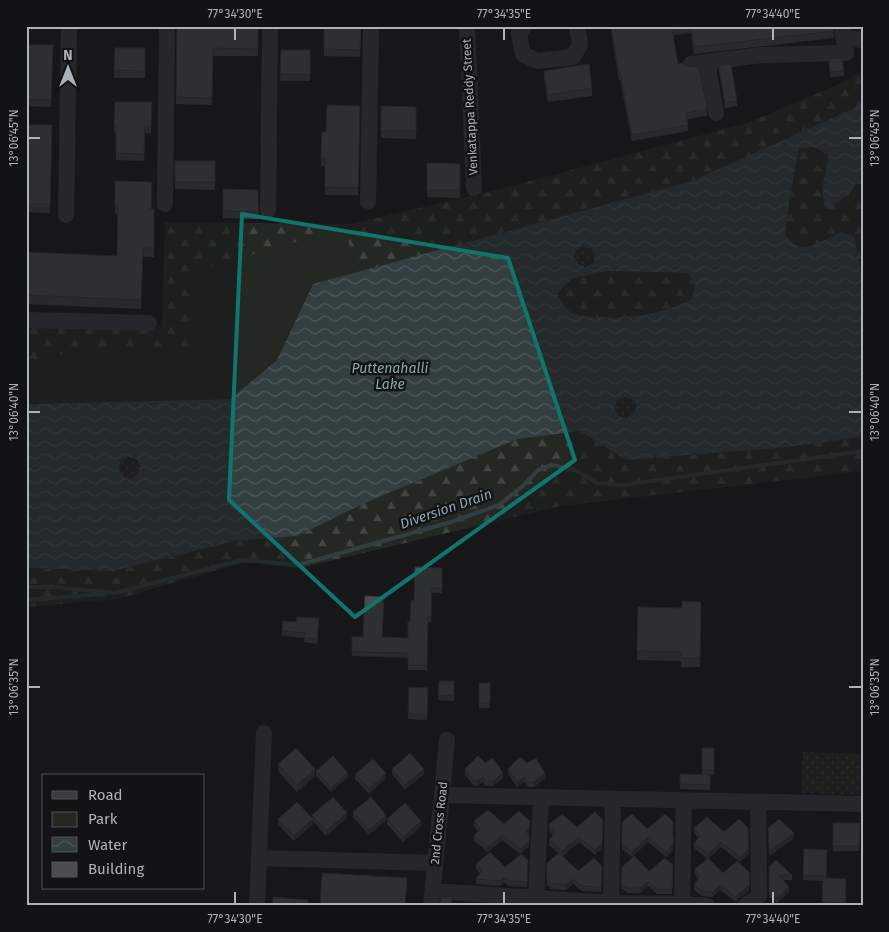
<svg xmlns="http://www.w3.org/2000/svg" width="889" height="932" viewBox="0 0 889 932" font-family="'Fira Sans',sans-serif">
	<defs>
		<pattern id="grass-dots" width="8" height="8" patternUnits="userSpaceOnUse" patternTransform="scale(1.25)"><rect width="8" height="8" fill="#232922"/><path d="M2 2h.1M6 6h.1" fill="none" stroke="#404640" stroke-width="1.8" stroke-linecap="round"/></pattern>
		<pattern id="forest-firs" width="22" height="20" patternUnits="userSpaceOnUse" patternTransform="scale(1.25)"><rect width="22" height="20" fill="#232922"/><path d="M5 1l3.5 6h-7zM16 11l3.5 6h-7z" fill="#404640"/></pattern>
		<pattern id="water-waves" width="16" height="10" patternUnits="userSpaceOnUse" patternTransform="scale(1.25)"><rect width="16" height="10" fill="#333e41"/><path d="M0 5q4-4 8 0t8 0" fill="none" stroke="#4e585a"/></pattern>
	</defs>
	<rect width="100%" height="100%" fill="#18181a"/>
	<path fill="url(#grass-dots)" d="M574 256a10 10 0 1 1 20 0a10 10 0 1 1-20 0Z
		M615 407a10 10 0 1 1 20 0a10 10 0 1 1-20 0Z
		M119 468a10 10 0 1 1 20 0a10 10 0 1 1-20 0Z
		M803,752l60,2v41l-61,-2z"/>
	<path fill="url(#forest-firs)" d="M863,70v34l-171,77 -379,103 -36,76 -251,44v-79l136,2 3,-105 186,2 142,-33 254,-68 99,-42z
		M813,147l17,8 -8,33 28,4 13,-20v100l-22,-40c-11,5 -31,18 -43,14 -5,-2 -9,-7 -13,-11l5,-38 9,-48z
		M607,271l81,2 7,9 -3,17c-33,15 -58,20 -94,18 -10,-1 -22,0 -30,-7 -4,-4 -8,-12 -11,-16l14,-15z
		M580,431l46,29 154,-12 83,-11v34l-302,35 -261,62 -53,-6 -130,37 -91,8v-39l87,3 122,-30 62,-5 66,-32 155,-65z"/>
	<path fill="#232922" d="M345,228l11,44 -43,12 -36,76 -47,39 -204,5v-32l34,-18 136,-6 -6,-76z"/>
	<path fill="url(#water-waves)" fill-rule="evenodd" d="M863,104v68l-12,20 -19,15 -7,1 -3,-20 7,-33 -16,-8 -14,2 -9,48 -5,38c4,4 8,9 13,11 12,4 32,-9 43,-14l13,4 7,34 2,2v165l-83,11 -154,12 -46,-29 -62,8 -155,65 -66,32 -62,5 -122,30 -87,-3v-164l204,-5 47,-39 36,-76 379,-103zM583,246l8,2 4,7 -2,8 -7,4 -8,-3 -4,-7 2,-7zM607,271l81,2 7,9 -3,17c-32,15 -59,20 -94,18 -10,-1 -22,0 -30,-7 -4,-4 -8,-12 -11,-16l14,-15zM624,397c14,1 16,15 2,21l-7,-2c-7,-8 -4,-16 5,-19zM128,457l8,2 4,7c-2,15 -16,17 -21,3l2,-8z"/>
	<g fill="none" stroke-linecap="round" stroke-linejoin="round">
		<path stroke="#333e41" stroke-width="4" d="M26,587h27l62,6 127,-33 56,5 153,-43 48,-17 24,-19 15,-16 14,-5 23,5 22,13 26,2 240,-34
			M26,600l78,-6"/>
		<path stroke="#393b3e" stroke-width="16" d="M467,26l7,162
			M524,26l-5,8 4,20 14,7 36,-4 7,-12 -3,-19
			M844,38l19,2
			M707,62l9,51
			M691,64l71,-9 84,-2 -4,-27
			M368,201l3,-175
			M165,204l2,-178
			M268,210l2,-184
			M66,215l3,-189
			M26,320l123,3
			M442,795l421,9
			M541,797l-5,101 75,5 71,1
			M684,800l-2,104 25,2
			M259,858l176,5
			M433,891l103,7
			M611,903l2,-104
			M257,906l7,-173
			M431,906l11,-111 5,-55
			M745,906l14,-10 -1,-94"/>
	</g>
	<path fill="#404144" d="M177,26h81v30h-45l-1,49 -36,-1z
		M324,26h37l-1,31 -36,-1z
		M611,26h222l1,12 -140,16 -3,-21 -18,2 5,29 29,45v7l-20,3 1,12 -56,10 -12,-61h-1l-8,-49z
		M855,26h8v4l-7,-1z
		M26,45h27l-2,62 -25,-1z
		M115,48h30v30h-31z
		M281,50h29v31h-30z
		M829,63l15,8v5l-14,1z
		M719,66l15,20 3,15v5l-12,2 -6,-37z
		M544,71l48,17v8l-44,6 -4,-24z
		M115,102h37l-1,32 -6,-1 -1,28 -28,-1v-27h-2z
		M360,106l-2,89h-33v-29h-4l1,-34h4z
		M381,106l35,1v32l-35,-1z
		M26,125h26l-2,88 -24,-1z
		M175,161h40v29l-40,-1z
		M427,163l33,1v34l-33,-1z
		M115,181l36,28h3v48h-11l-2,52 -115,-5v-52l91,4 1,-42h-3z
		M223,189l35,14 1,16 -36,-1z
		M442,568v25h-10l-1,29h-3l-1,48h-19v-12l-56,-2v-19l56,1 2,-16z
		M701,602l-1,65h-19v-6l-44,-1 1,-53 44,1z
		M296,622l23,1 -2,21 -13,-2v-4l-22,-2v-5z
		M439,681h15v20l-16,-1z
		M479,683h11v25h-11z
		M428,688l-1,32 -19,-1v-5z
		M702,748h12v27h-4v15l-30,-1v-15h22z
		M485,763l18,15 -10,8h-8l-2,-4 -6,4h-3l-9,-12v-5z
		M527,763l18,15 -11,9h-6l-3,-5 -8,5 -9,-13v-5z
		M278,764l37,12 -18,16 -19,-21z
		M392,769l32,5 -19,16 -13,-16z
		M316,771l32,6 -17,15 -15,-16z
		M355,774l31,4 -17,16 -14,-15z
		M353,812l33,8 -17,15 -16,-18z
		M312,815l35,3 -21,18 -13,-15v3l-19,17 -16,-17v-5h34z
		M387,819l34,7 -18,16 -16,-18z
		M474,821l30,3 25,9 -1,1 1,1v11l-9,8 -18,-14 -14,12 -14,-11v-5l4,-5 -4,-5z
		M622,822l25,7 26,-7v28l-7,7 -18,-15 -16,15 -10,-8z
		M833,823h27l-1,28h-26z
		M549,824l28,3 25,21 -7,7 -16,-13 -16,14 15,15 24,-5 -1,26 -19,-1 -9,-7 -7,6 -15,-1 -4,-4v-22l12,-9 -10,-9v-5l4,-5 -4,-4z
		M694,828l30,4 25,22 -9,8 -19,-15 -13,12 15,14 26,18 -10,7 -3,4 -16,-12 -8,7 -10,-1 -8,-6v-5l5,-5 -4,-6v-5l12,-10 -13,-11v-5l4,-5 -4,-5z
		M768,828l26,10 -23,17 -2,-2z
		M804,849l23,1 -1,28 20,1v27h-24l1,-25 -20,-1z
		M528,860l-1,27 -18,-1 -5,-4 -4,4 -24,-2v-5l4,-5 -4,-6v-4l29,3z
		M673,865l-1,29h-15l-9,-8 -8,7h-13l-6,-5 1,-21 27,4z
		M769,867l23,8v5h-9l6,12 -12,11 -8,-6z"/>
	<path fill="#343537" d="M315,769v7l-18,16v-7z
		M424,769v5l-19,16v-5z
		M348,773v4l-17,15v-4z
		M386,773v5l-17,16v-5z
		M503,773v5l-10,8v-5z
		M545,773v5l-11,9v-5z
		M483,777v5l-6,4v-5z
		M525,777v5l-8,5v-5z
		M347,813v5l-21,18v-5z
		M386,815v5l-17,15v-5z
		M313,819v5l-19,17v-5z
		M421,821v5l-18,16v-5z
		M530,821l-1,12 -3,3v-5z
		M603,824l-1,24 -7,7v-5z
		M794,833v5l-23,17v-5z
		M502,835v5l-14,12v-5z
		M579,837v5l-17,14v-5z
		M648,837v5l-16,15v-5z
		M529,841v5l-9,8v-5z
		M721,842v5l-13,12v-5z
		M673,845v5l-7,7v-5z
		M749,849v5l-9,8v-5z
		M504,878v4l-4,4v-5z
		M573,879v5l-7,6v-5z
		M648,881v5l-8,7v-5z
		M720,885v5l-8,7v-4z
		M749,886v5l-10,7 -3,4v-5l3,-4z
		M789,887v5l-12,11v-5z"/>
	<path fill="#4a4c4f" stroke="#343537" d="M177,26h81v23l-45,-1 -1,50 -36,-1z
		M324,26h37l-1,24 -36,-1z
		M611,26h78l-17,3 6,35 5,-1 4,3 5,1 7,-1 8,43 -21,4 2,12 -56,10 -12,-62h-1z
		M691,26h142l1,5 -140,16z
		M26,45h27l-2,55 -25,-1z
		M115,48h30v23l-31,-1z
		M281,50h29v24h-30z
		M829,58h13l2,13 -14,1z
		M589,64l3,24 -44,7 -4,-24z
		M731,64l6,37 -12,2 -6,-37z
		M115,102h37l-1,24h-6l-1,28 -28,-1v-27l-2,-1z
		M327,105l33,1 -2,82 -33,-1v-29h-4l1,-26h4z
		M381,106l35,1v24h-35z
		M26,125h26l-2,79h-24z
		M175,161h40v21h-40z
		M427,163l33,1v26h-33z
		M115,181l37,1 -1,27h3v39h-11l-2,52 -115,-5v-43l91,4 1,-51h-3z
		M223,189l35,1v13l1,9 -36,-1z
		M415,567l27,1v20h-10l-1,29h-3l-1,48h-19v-12l-56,-1v-15h11l2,-41 19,1 -2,40 26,1v-17l2,1 1,-22 3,1z
		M682,601l19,1 -1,56h-19v-6l-44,-1 1,-44 44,1z
		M297,617l22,1 -2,21 -13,-1 1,-5 -23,-2 1,-10 13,1z
		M439,681h15v15l-16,-1z
		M479,683h11v20h-11z
		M409,687l19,1 -1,27 -19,-1z
		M296,748l19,21 -18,16 -19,-21z
		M702,748h12v22h-12z
		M410,753l14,16 -19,16 -13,-16z
		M333,756l15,17 -17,15 -15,-17z
		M478,756l7,7 8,-5 10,15 -10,8h-8l-2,-4 -6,4h-3l-9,-12z
		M520,757l7,6 9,-5 9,15 -11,9h-6l-3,-5 -8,5 -9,-13z
		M373,759l13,14 -17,16 -14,-15z
		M680,774l30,1v10l-30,-1z
		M333,797l14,16 -21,18 -14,-16z
		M371,797l15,18 -17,15 -16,-18z
		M297,802l16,17 -19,17 -16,-17z
		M405,803l16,18 -18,16 -16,-18z
		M488,810l16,14 15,-13 11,10 -1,7 -3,3 3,4v6l-9,8 -18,-14 -14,12 -14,-11 6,-7 -6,-8z
		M595,812l8,8 -1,23 -7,7 -16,-13 -17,14 -13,-11 6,-7 -6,-7v-2l13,-10 15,13z
		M632,814l15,15 18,-15 8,8v10l-1,1 1,2v10l-7,7 -18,-15 -16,15 -10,-8v-22z
		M707,817l17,15 15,-13 9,9 1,21 -9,8 -19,-15 -13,12 -14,-11 6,-7 -6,-8z
		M779,819l15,14 -23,17 -2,-2 -1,-20z
		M833,823h27l-1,23h-26z
		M862,844h1v23h-1z
		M804,849l23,1 -1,26 -23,-1z
		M490,852l15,15 16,-13 7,6 -1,22 -18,-1 -5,-3 -4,3 -24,-2 6,-8 -6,-7z
		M559,853l19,18 16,-13 8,8 -1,21 -19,-1 -9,-7 -7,6 -15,-1 -4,-4v-17z
		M634,856l15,15 16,-13 8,7 -1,24h-15l-9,-8 -8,7h-13l-6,-4 1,-17z
		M708,858l15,15 14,-12 12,11v14l-10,7 -3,4 -16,-12 -8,8 -10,-2 -8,-6 6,-8 -5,-8z
		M776,860l16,15h-13l10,12 -12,11 -8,-6v-25z
		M322,873l85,5 -2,28h-85z
		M823,878l23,1 -1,24 -23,-1z
		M273,897l35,3v6h-36z
		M441,897h11l-1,9h-11z
		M510,902l20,4h-21z"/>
	<path d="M0 0H889V932H0ZM242,214l266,44 67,202 -220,157 -126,-117z" fill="#18181a" fill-opacity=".55" fill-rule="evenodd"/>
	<path fill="none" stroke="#0f766e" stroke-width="4" stroke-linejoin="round" d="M242,214l266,44 67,202 -220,157 -126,-117z"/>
	<path fill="none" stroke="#acb3b8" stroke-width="2" d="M235,28v12M504,28v12M773,28v12M28,138h12M849,138h13M28,412h12M849,412h13M28,687h12M849,687h13M235,892v12M504,892v12M773,892v12"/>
	<g text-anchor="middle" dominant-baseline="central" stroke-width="5" stroke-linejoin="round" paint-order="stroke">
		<g font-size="12" fill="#acb3b8" stroke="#131315">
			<text transform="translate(470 107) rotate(-93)">Venkatappa Reddy Street</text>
			<text transform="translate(439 823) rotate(-84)">2nd Cross Road</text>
		</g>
		<g font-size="14" font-style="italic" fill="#87a6af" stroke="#131315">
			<text x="390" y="368">Puttenahalli<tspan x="390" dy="16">Lake</tspan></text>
			<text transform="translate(446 509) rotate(-19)">Diversion Drain</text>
		</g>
	</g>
	<rect width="889" height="932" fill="none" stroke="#131315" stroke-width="55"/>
	<rect x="42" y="774" width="162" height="115" fill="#131315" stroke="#505356"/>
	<rect x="52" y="791" width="25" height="8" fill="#393b3e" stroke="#505356"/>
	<text x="88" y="800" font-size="15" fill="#acb3b8">Road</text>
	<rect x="52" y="812" width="25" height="15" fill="#232922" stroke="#505356"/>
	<text x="88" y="824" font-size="15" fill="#acb3b8">Park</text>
	<rect x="52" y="837" width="25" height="15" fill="url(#water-waves)" stroke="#505356"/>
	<text x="88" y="850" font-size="15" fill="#acb3b8">Water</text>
	<rect x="52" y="862" width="25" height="15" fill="#4a4c4f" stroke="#505356"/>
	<text x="88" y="874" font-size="15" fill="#acb3b8">Building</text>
	<g transform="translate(68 68)" stroke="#131315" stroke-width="4" paint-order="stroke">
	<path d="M0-4L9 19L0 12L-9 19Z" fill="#acb3b8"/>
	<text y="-8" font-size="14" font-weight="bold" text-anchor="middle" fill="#acb3b8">N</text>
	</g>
	<rect x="28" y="28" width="834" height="876" fill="none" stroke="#acb3b8" stroke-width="2"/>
	<g font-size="12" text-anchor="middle" fill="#acb3b8">
		<text x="235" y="18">77°34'30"E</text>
		<text x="504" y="18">77°34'35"E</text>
		<text x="773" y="18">77°34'40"E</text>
		<text transform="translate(14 138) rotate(-90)" y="4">13°06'45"N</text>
		<text transform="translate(875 138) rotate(-90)" y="4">13°06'45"N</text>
		<text transform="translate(14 412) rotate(-90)" y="4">13°06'40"N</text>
		<text transform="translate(875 412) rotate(-90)" y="4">13°06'40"N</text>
		<text transform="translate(14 687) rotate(-90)" y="4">13°06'35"N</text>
		<text transform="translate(875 687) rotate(-90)" y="4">13°06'35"N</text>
		<text x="235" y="923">77°34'30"E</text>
		<text x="504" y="923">77°34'35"E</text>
		<text x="773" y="923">77°34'40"E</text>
	</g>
</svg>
